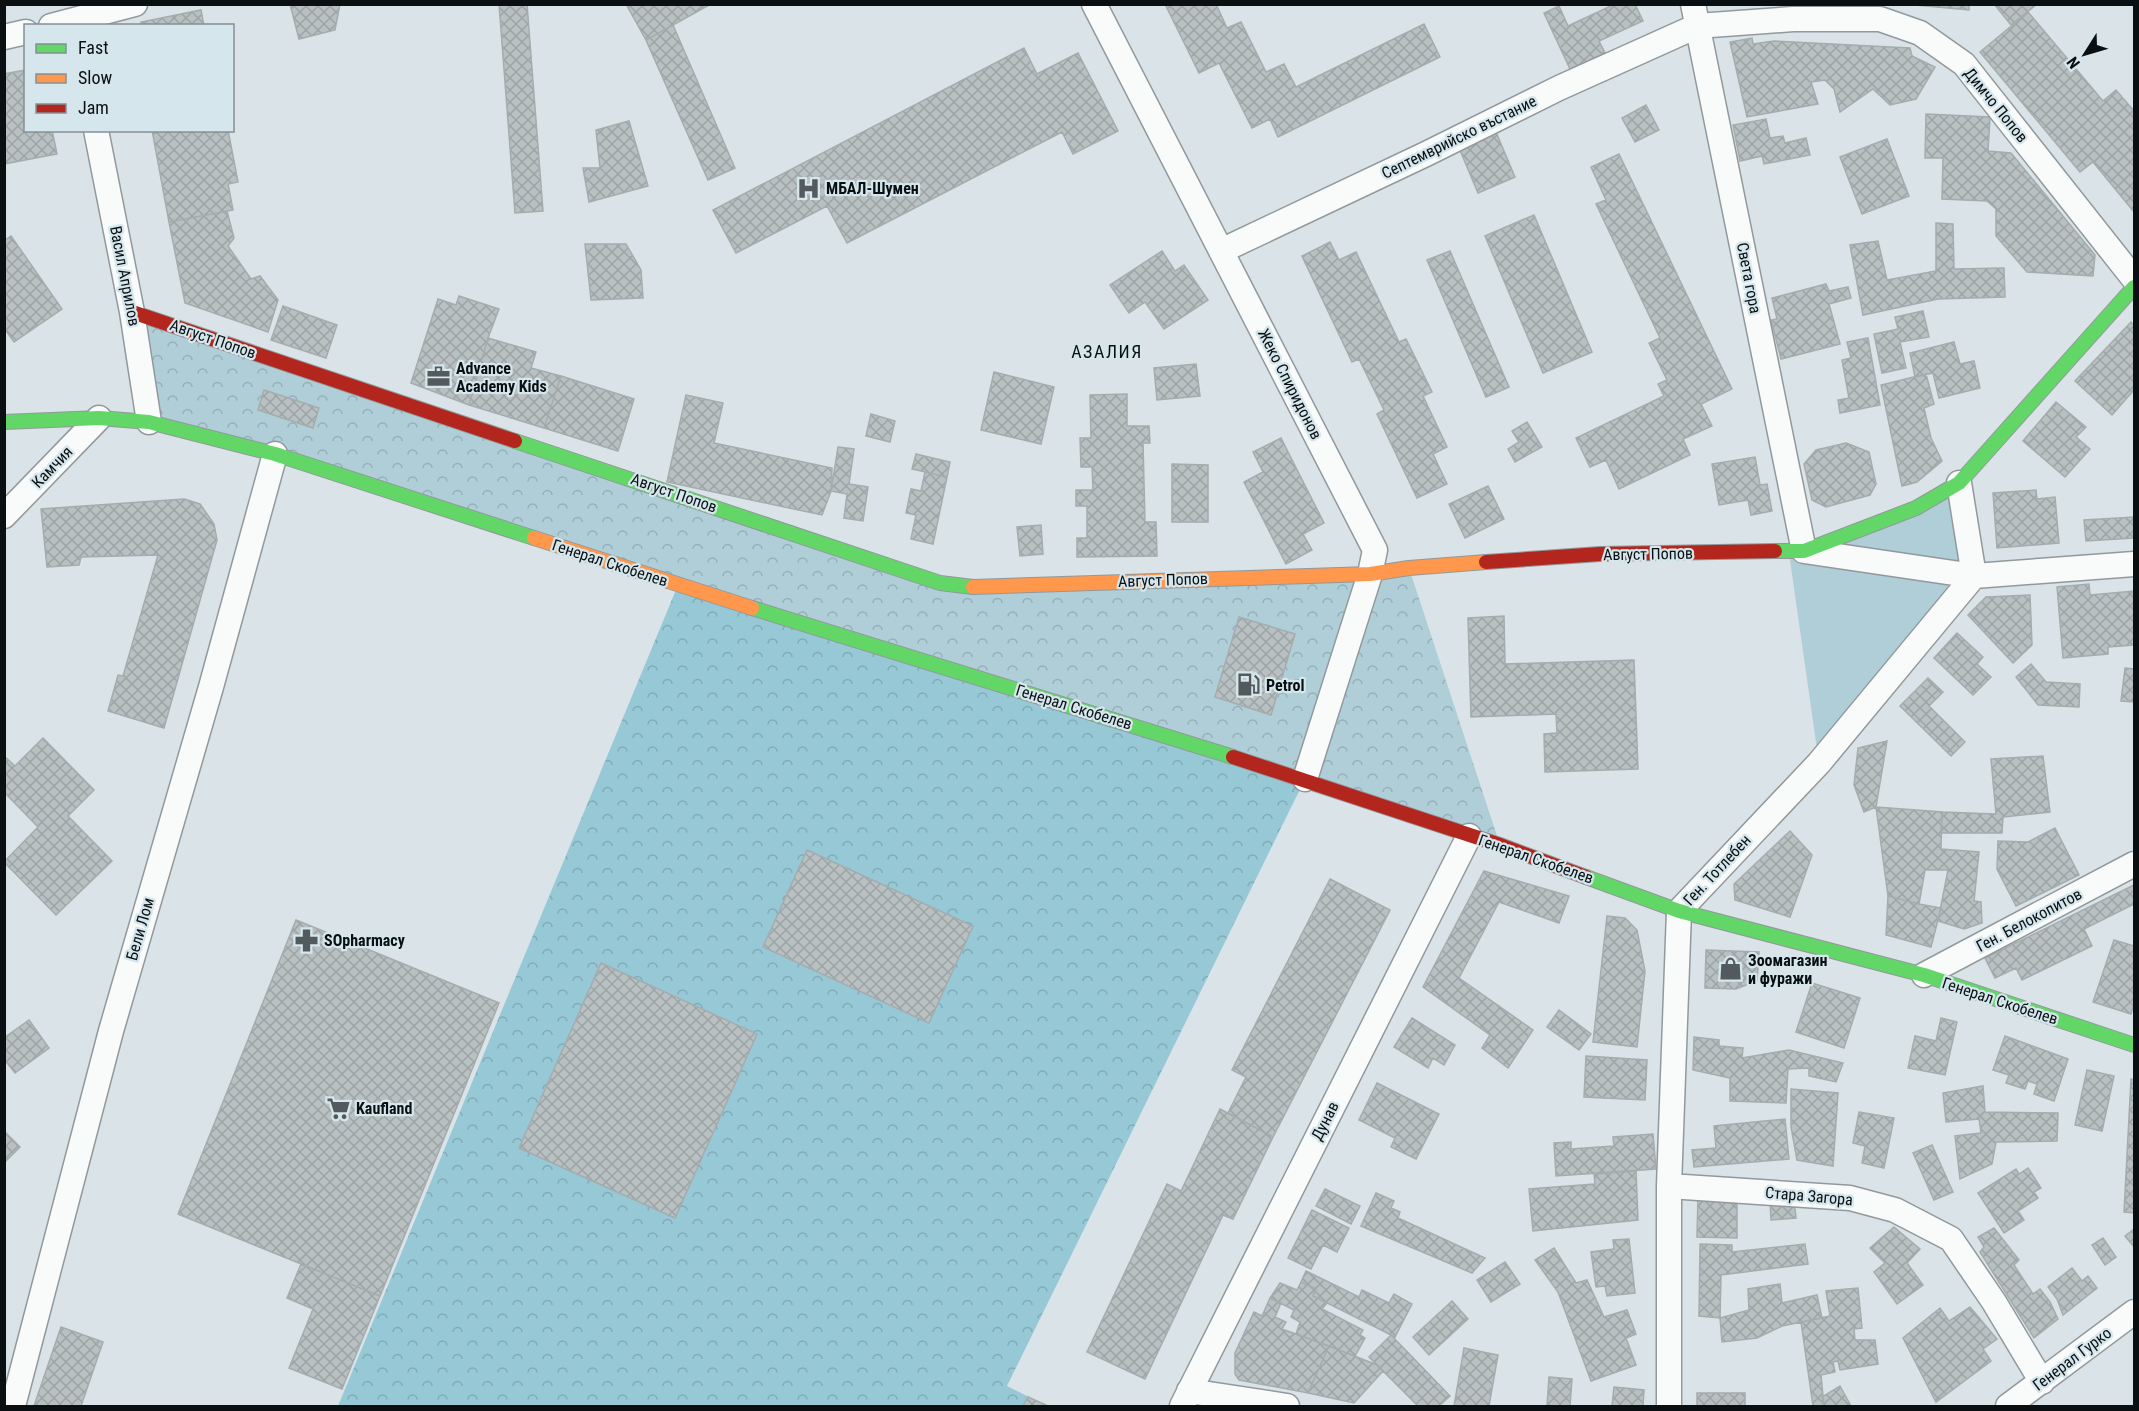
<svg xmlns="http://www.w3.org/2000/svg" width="2139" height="1411" viewBox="0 0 2139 1411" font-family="'Roboto Condensed',sans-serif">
	<defs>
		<pattern id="forest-crowns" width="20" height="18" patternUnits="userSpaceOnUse" patternTransform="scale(1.5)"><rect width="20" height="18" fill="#96c8d6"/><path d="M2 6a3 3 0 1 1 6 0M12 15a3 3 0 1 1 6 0" fill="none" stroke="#80abb7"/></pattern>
		<pattern id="park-crowns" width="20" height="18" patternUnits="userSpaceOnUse" patternTransform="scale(1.5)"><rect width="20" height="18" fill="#afced8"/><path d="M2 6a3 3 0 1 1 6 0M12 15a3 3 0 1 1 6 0" fill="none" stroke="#95b0b8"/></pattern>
		<pattern id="building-cross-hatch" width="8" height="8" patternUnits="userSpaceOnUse" patternTransform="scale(1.5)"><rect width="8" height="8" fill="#b8c0c2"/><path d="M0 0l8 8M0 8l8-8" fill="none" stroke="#9da4a6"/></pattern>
	</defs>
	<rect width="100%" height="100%" fill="#dae3e7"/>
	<path fill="#afced8" d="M1959,483l15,93 -155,187 -30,-210z"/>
	<path fill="url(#forest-crowns)" d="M678,585l627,194 -298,607 40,20h-709z"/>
	<path fill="url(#park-crowns)" d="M132,312l808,271 469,-15 91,277 -1351,-423z"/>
	<path fill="url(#building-cross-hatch)" stroke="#a5acae" stroke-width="1.5" d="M290,4h50l-5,26 -36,9z
		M499,4h28l16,207 -28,2z
		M626,4h85l-65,36z
		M1165,4h51l11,24 14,-6 25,50 18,-8 12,23 128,-63 16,33 -162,80 -8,-18 -18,9 -33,-65 -20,10z
		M1615,4h20l8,17 -44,20 6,12 -35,16 -26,-56 15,-7 9,20z
		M1904,4h65v6z
		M1994,4h43l-26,21z
		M201,10l3,16h-63v-4z
		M2028,12l75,89 13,-11 18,21v101l-41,-50 -13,10 -100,-120z
		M673,25l62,143 -27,12 -62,-140z
		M1752,38l1,6 21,-3 136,7 2,8 23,11 -19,32 -26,6 -17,-16 -33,23 -6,-23 -9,-9 -14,2 7,22 -71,13 -17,-75z
		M1024,48l13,26 41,-21 40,78 -45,23 -11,-22 -215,111 -20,-37 -91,47 -23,-43z
		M26,70v60h26l5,24 -53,10v-90z
		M1646,105l13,25 -24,12 -13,-24z
		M1926,114l64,3 -2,34 23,2 84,102 -2,21 -66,-4 -31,-36v-27l-9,-8 -45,-2 1,-41h-18z
		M1766,119l4,19 13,-2 2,7 21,-5 4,17 -46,9 -2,-8 -22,5 -7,-36z
		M629,121l19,65 -59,16 -6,-34h17l-4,-38z
		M152,130h76l10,52 -10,2 5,26 -64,12z
		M1496,132l19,45 -37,16 -19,-45z
		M1887,139l22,57 -47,18 -22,-57z
		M1619,154l113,235 -31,15 11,22 -29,13 7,16 -71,34 -13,-29 -16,7 -14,-29 88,-42 -6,-12 9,-4 -18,-37 11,-5 -64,-134 10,-4 -15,-33z
		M227,211l7,27 -6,8 23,33 9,-3 18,24 -10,32 -83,-29 -16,-81z
		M1534,215l58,137 -49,21 -58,-137z
		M1936,223l17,1 1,45 50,-1 1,29 -67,2 -75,16 -13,-70 28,-4 9,39 49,-9z
		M11,236l51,73 -48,33 -10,-14v-87z
		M1330,242l9,18 17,-8 43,90 7,-3 26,53 -9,4 24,51 -14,7 14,30 -30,14 -40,-84 7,-4 -25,-51 -7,3 -50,-106z
		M585,244h41l15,26 2,28 -52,2z
		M1162,251l13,20 9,-6 24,35 -44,29 -19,-27 -16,11 -19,-28z
		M1450,251l59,136 -23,10 -59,-137z
		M1826,284l3,7 19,-4 3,11 -22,6 11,40 -59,15 -10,-39 6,-1 -5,-21z
		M459,296l40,13 -11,29 -19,67 -58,-22 27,-84 18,6z
		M283,306l54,19 -11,33 -55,-18z
		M1923,311l6,26 -29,5 6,26 -24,5 -8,-39 24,-5 -3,-12z
		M2131,322l3,3v65l-22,25 -37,-34z
		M488,338l48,14 -5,16 30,8 -17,52 -75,-23z
		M1868,338l12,67 -40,8 -2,-13 11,-2 -7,-38 9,-2 -4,-16z
		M1954,342l6,22 14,-3 6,27 -41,10 -6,-25 -18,4 -5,-24z
		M1196,364l4,32 -43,4 -3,-32z
		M994,372l60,15 -13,57 -60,-14z
		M1926,374l8,30 -10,4 7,30 11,23 -25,21 -15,4 -21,-101z
		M561,376l73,23 -16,52 -74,-23z
		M264,390l55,18 -6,20 -55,-18z
		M1127,394v32h22l1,17h-7l2,79h11l1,34 -80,1v-19h10v-32h-11v-16h17l-1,-23h-11l-1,-29h11l-1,-43z
		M686,395l37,8 -9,40 118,25 -1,23 -9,24 -155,-33z
		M2056,402l30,25 -10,10 14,12 -25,28 -42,-36z
		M871,414l24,7 -5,21 -24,-6z
		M1527,422l15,25 -27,15 -7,-13 11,-7 -7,-11z
		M1281,438l43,85 -21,11 9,16 -26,14 -42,-82 19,-10 -10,-20z
		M1846,443l23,9 7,32 -6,11 -44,12 -14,-7 -8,-36 12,-14z
		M838,447l16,2 -5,35 19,3 -5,34 -19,-3 3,-24 -16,-3z
		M916,454l34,8 -3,15 -35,-8z
		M1755,457l5,28 7,-1 5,27 -21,4 -3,-15 -29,5 -7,-41z
		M1172,464l36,1v57h-36z
		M925,472l22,5 -14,67 -22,-5 5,-24 -10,-2 5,-24 10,2z
		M1488,486l16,33 -39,19 -16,-34z
		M2036,490l1,9 18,-2 4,46 -62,5 -4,-55z
		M184,499l16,5 14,20 3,16 -53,188 -56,-17 10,-36 5,1 35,-121 -77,2 -2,8 -32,2 -6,-58z
		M2134,517v21l-48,3 -2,-21z
		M1041,525l2,29 -23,2 -3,-29z
		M2089,584l1,11 44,-4v54l-26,2v7l-45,4 -6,-71z
		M2030,595l2,50 -19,18 -45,-48 18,-18z
		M1504,616l1,48 129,-4 4,109 -93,3 -1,-38 13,-1 -1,-19 -85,3 -3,-99z
		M1239,617l56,17 -24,81 -56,-18z
		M1957,633l26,24 -6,7 14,13 -18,18 -39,-37z
		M2031,664l15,18 34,2 -1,23 -41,-2 -22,-28z
		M2125,668l9,1v33l-13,-1z
		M1928,678l15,14 -14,14 36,36 -14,14 -51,-50z
		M43,738l51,52 -26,26 44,45 -56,54 -52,-53 34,-35 -34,-35v-36l11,10z
		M1887,741l-11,66 -12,5 -10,-27 4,-37z
		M2043,756l7,56 -47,5 -1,16h-61l1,-21 54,2 -5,-55z
		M1876,807l66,5 -1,37 38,3 -5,49 7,1 1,21 -18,6 -26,-8 10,-51h-23l-6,34 -31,-8z
		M2055,828l24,47 -63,31 -19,-37 1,-28 30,1z
		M1790,831l22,24 -22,62 -55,-17 -1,-16z
		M807,850l166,76 -44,97 -166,-76z
		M1484,871l85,25 -10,27 -60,-21 -40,76 74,52 -25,38 -26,-20 8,-13 -67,-48z
		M1330,879l60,31 -117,227 -45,-24 18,-36 -14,-7z
		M2134,885v19l-50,25 8,17 -70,34 -6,-12 -21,10 -10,-20z
		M1888,896l31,8 22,4 -10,39 -45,-12z
		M1607,916l18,2 12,12 8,41 -8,76 -44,-5z
		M296,920l203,83 -119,293 -202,-82z
		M2114,940l20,6v58l-3,10 -38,-12z
		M1706,950l53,2 -2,29 -21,8 -31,-1z
		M601,963l156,71 -82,184 -156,-70z
		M1812,983l48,15 -16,50 -48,-16z
		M1559,1010l32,24 -12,16 -32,-23z
		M1412,1018l43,27 -11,20 -11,-7 -5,10 -34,-21z
		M1941,1018l16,4 -12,53 -37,-7 7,-32 21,5z
		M29,1020l20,28 -34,25 -11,-14v-21z
		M2005,1036l63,23 -14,42 -20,-7 3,-10 -9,-3 -3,8 -19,-6 3,-8 -16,-5z
		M1694,1037l25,3v6l24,2 -1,10 47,-8 54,13 -7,19 -27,-6v-8l-21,1 -2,34 -56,-2v-23l-37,-8z
		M1586,1056l61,4 -2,40 -61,-3z
		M2087,1070l27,6 -12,55 -27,-6z
		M2131,1079l3,1v133l-10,-1z
		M1377,1083l62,31 -23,45 -25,-12 4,-9 -36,-18z
		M1983,1086l2,26 73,1 -1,28 -61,1 -4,22 -32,15 -5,-43 26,-3 -2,-14 -33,3 -3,-29z
		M1791,1089l47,4 -5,73 -36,-6 -6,-33z
		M1220,1109l53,28 -40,82 -10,-4 -78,164 -58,-27 80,-168 14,7z
		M1859,1112l35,6 -10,50 -22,-5 3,-17 -12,-3z
		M1785,1119l4,40 -95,8 -2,-17 24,-2 -2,-22z
		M4,1131l16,16 -16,16z
		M1653,1134l3,35 -100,7 -2,-33 17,-1v7l43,-3 -1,-9z
		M1932,1145l21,47 -19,8 -21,-47z
		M2028,1168l13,20 -7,4 4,6 -20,13 6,9 -20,13 -26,-40 38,-24 3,5z
		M1636,1171l2,49 -105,11 -4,-42 66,-5 -1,-10z
		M1325,1189l35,17 -9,18 -35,-18z
		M1376,1193l18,8 -3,7 9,4 -2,6 87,40 -13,15 -111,-47z
		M1698,1195l39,1v42l-40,-1z
		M1794,1199l2,19 -25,2 -1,-19z
		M1312,1210l37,18 -12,24 -14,-7 -12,24 -23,-11z
		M1894,1227l26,22 -13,14 16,22 -26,19 -23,-32 11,-9 -15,-15z
		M1994,1228l25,32 -5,5 19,29 7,-5 10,13 8,17 -24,19 -54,-86 4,-5 -6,-10z
		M2134,1229v18l-9,-11z
		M2103,1238l13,19 -11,8 -13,-20z
		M1629,1239l6,54 -28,3 -2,-10 -9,1 -5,-35 23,-3 -1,-9z
		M1700,1244l32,1v7l73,-8 3,20 -87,11 -1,43 -21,-2z
		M1554,1248l22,35 11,-3 17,37 23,-7 9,24 -10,4 10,27 -45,16 -33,-89 -23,-32z
		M1505,1262l15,22 -29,18 -14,-22z
		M301,1264l79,32 -38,93 -53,-21 24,-59 -26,-11z
		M2072,1268l10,13 6,-5 9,12 -34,27 -6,-16 -9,-12z
		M1306,1271l53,26 3,-7 27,13 5,-9 18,10 -17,33 -82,-41 3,-7 -15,-7z
		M1301,1282l15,7 -3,7 14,7 -5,6 41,21 -3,5 5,3 -10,18 -59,-22 4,-12 -9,-5 3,-7 -24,-12 10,-15 17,7z
		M1780,1284l2,19 35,-8 5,23 -40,8 -25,12 -35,4 -2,-24 29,-8 -1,-21z
		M1858,1288l4,40 -8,1 1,11h20l3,24 -38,6 -2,-9 -5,1 2,10 -14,3 3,31h-11l-12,-84 29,-6 -4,-25z
		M1270,1298l11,5 -6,14 11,5 -4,7 47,17 -21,47 -69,-13 -4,-6v-21l19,-41 8,4z
		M1452,1301l16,18 -39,36 -16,-18z
		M1970,1307l27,32 -14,10 8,12 -55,41 -33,-64 37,-30 9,13z
		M61,1327l42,15 -22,64h-47z
		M1391,1335l59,61 -11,10h-21l-49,-49z
		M1329,1346l48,19 6,6 -29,32 -46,-10z
		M1464,1348l34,7 -9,51h-35z
		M1549,1377l23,2 -2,27h-23z
		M1840,1386l11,20h-27l-2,-9z
		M1614,1387l30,3 -1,16h-31z
		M1697,1393h48v13h-48z
		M1028,1397l20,9h-25z"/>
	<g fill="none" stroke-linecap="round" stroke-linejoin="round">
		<defs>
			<path id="street" d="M1094,4l281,546 -5,24 -65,205
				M1693,4l111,547 170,25 -15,-93
				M51,26l84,-22
				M4,37l22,-5
				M96,130l36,182 17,110
				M1221,251l205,-97 133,-66 138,-62 96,-7h87l40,14 44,31 170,215
				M4,516l95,-98
				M1924,975l210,-111
				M1669,1186l181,12 45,12 56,29 43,63 48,80
				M1189,1391l98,15
				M13,1406l98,-375 100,-344 64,-233
				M1182,1406l287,-570
				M1669,1406v-220l10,-275 140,-148 155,-187 160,-12
				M2008,1406l126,-94"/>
			<path id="fast" d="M4,422l95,-4 50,4 126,32 259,84
				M515,441l425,142 33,4
				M1775,551h29l112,-43 43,-25 175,-196
				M752,608l481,149
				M1586,877l93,34 245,64 210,70"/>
			<path id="slow" d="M534,538l218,70
				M973,587l397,-13 39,-6 77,-6"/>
			<path id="jam" d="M132,312l383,129
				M1486,562l114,-8 175,-3
				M1233,757l267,88 86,32"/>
		</defs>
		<use href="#street" stroke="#92999c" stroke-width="27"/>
		<use href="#fast" stroke="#92999c" stroke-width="16"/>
		<use href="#slow" stroke="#92999c" stroke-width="16"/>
		<use href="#jam" stroke="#92999c" stroke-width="16"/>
		<use href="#street" stroke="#f9fbfb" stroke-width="24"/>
		<use href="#fast" stroke="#63d668" stroke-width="14"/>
		<use href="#slow" stroke="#ff974d" stroke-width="14"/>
		<use href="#jam" stroke="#b3261e" stroke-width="14"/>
	</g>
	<defs>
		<symbol id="hospital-bare" viewBox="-9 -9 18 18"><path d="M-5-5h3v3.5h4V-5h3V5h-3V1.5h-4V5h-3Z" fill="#535a5d" stroke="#d5e6ec" stroke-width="2.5" paint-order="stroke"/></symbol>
		<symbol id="office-bare" viewBox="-9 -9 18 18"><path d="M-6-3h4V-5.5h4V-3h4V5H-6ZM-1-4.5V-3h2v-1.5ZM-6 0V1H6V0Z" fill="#535a5d" stroke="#d5e6ec" stroke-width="2.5" paint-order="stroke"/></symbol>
		<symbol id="fuel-bare" viewBox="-9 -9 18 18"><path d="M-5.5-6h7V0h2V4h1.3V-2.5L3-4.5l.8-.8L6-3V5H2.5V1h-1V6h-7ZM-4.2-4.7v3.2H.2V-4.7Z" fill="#535a5d" stroke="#d5e6ec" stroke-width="2.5" paint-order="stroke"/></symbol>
		<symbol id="pharmacy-bare" viewBox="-9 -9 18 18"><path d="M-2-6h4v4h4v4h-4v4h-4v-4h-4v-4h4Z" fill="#535a5d" stroke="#d5e6ec" stroke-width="2.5" paint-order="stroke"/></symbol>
		<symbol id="shop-bare" viewBox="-9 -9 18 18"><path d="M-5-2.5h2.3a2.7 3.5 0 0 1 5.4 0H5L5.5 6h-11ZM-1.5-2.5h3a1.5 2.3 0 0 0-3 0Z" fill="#535a5d" stroke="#d5e6ec" stroke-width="2.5" paint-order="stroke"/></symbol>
		<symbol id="supermarket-bare" viewBox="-9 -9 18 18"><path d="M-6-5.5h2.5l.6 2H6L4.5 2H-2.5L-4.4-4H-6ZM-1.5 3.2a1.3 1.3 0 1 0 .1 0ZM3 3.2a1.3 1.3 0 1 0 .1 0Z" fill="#535a5d" stroke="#d5e6ec" stroke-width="2.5" paint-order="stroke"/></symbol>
	</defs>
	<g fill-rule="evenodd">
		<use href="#hospital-bare" x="792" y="172" width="33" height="33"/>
		<use href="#office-bare" x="422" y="360" width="33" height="33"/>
		<use href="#fuel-bare" x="1232" y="668" width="33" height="33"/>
		<use href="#pharmacy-bare" x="290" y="924" width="33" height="33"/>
		<use href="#shop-bare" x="1714" y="952" width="33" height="33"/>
		<use href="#supermarket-bare" x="322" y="1092" width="33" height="33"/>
	</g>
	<g text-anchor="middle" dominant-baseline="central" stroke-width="4.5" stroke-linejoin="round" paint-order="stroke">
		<g font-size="16" fill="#0a1012" stroke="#d5e6ec">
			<text transform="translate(1996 105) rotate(51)">Димчо Попов</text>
			<text transform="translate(1459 137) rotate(-26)">Септемврийско въстание</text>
			<text transform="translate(125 276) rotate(79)">Васил Априлов</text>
			<text transform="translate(1749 278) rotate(79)">Света гора</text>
			<text transform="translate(213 339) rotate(19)">Август Попов</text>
			<text transform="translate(1290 384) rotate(63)">Жеко Спиридонов</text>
			<text transform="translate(52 467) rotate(-46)">Камчия</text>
			<text transform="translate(674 493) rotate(19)">Август Попов</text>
			<text transform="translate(1648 554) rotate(-1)">Август Попов</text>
			<text transform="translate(610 563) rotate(18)">Генерал Скобелев</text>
			<text transform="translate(1163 580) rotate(-2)">Август Попов</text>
			<text transform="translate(1074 707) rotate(17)">Генерал Скобелев</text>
			<text transform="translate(1536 859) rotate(19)">Генерал Скобелев</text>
			<text transform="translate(1717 870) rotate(-47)">Ген. Тотлебен</text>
			<text transform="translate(2029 920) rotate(-28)">Ген. Белокопитов</text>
			<text transform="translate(140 929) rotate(-74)">Бели Лом</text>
			<text transform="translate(2000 1001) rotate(18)">Генерал Скобелев</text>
			<text transform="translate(1325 1121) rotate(-63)">Дунав</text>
			<text transform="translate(1809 1196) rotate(5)">Стара Загора</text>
			<text transform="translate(2072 1359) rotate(-37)">Генерал Гурко</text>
		</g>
		<g font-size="16" font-weight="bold" fill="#0a1012" stroke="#d5e6ec" text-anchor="start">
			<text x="826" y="188">МБАЛ-Шумен</text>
			<text x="456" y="368">Advance<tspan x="456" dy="18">Academy Kids</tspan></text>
			<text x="1266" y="685">Petrol</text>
			<text x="324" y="940">SOpharmacy</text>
			<text x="1748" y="960">Зоомагазин<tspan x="1748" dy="18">и фуражи</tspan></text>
			<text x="356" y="1108">Kaufland</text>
		</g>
		<g font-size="18" letter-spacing="1.5" fill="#0a1012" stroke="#d5e6ec">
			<text x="1107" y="351">АЗАЛИЯ</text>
		</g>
	</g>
	<rect width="2139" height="1411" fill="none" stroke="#0a1012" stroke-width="12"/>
	<rect x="24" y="24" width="210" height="108" fill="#d5e6ec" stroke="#849095" stroke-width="1.5"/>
	<rect x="36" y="44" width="30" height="9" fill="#63d668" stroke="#849095" stroke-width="1.5"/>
	<text x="78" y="54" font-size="18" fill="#0a1012">Fast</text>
	<rect x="36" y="74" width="30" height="9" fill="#ff974d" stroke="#849095" stroke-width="1.5"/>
	<text x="78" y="84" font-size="18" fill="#0a1012">Slow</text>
	<rect x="36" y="104" width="30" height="9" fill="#b3261e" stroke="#849095" stroke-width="1.5"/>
	<text x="78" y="114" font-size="18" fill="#0a1012">Jam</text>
	<g transform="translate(2085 54) rotate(233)" stroke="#d5e6ec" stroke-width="4.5" paint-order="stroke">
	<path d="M0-4.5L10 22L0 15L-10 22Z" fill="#0a1012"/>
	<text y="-9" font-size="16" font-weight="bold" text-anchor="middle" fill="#0a1012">N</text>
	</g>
</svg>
